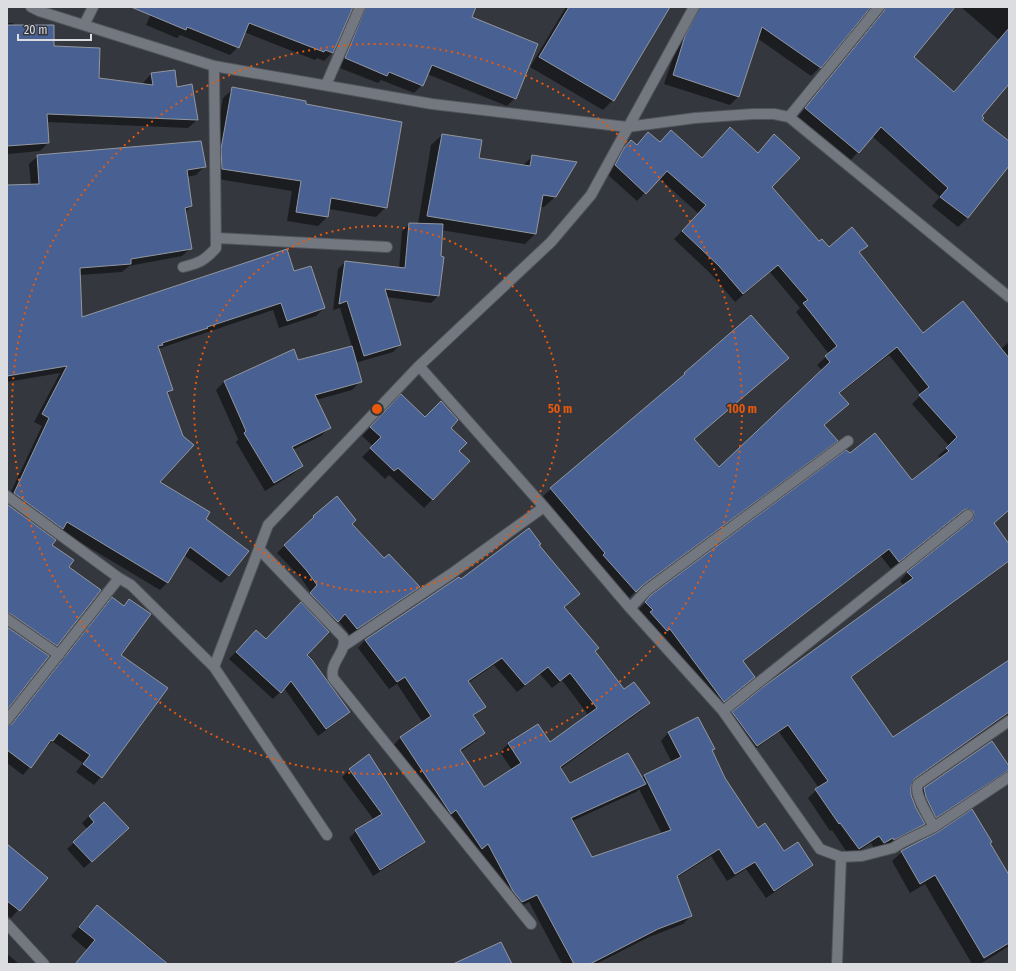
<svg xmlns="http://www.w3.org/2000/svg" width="1016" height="971" viewBox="0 0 1016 971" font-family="'Fira Sans Condensed',sans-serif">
	<rect width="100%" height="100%" fill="#34373e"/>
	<path fill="#0007" fill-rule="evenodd" d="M154,7h321l-4,10 44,81 -8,8 -80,-32 -5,11 -8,8 -33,-13 -3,3 -41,-16 21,-55 -4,-3h-3l-19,44 -8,8 -7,-3 -2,2 -71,-28 -6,15 -8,8 -50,-20 -3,3 -31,-13z
		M566,7h103l-56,93 -10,10 -73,-43z
		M690,7h263l-41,50 41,36 46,-53 -38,-33h48v76l-29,33v4l29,23v21l-42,54 -9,9 -26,-21 8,-9 -68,-61 -22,25 -53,-43 78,-97 2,-7 -6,-5 -5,2 -46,56 -9,9 -54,-38 -18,58 -9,9 -66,-21z
		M7,23h6v3l40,21 45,32 45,6v-2l8,-9 26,14 20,32 -9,8 -141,-6 1,21 -8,8 -33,3z
		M233,89l72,16 81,102 -10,10 -47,-8 -2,8 -9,9 -31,-5 5,-30 -80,-13v-19l11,-61z
		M442,135l36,24 44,7 11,-10 22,41 -11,10h-4l-4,26 -11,11 -84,-14 -3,66 -7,7 -45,-6 14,48 -7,7 -38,11 5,19 -8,8 -36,10 13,28 -8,8 -29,14 10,16 -9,8 -28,17 -29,-49 2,-3 -22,-49 8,-8 69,-31 5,10 54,-14 -12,-39 -7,2 5,-41 7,-7 54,7 3,-38 8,-7h8l13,-79z
		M631,141l6,5 22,-3 43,16 55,-5 9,-10 5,43 48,55 10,6 37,-3 -7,8 64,82 78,14 8,-7v167l-16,15 16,22v16l-158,116 42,61 116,-78v53l-97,68 -2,4v9l6,13 8,16 -8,8 -40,19 -5,-8 -21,14 -18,-27 -2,1 -22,-33 11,-10 -40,-56 -30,21 -24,-32 8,-8 171,-127 -4,-5 8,-9 57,-45 2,-5 -5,-5 -7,1 -64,51 -10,-13 -138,106 11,15 -38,32 -78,-99 14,-14 260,-114 29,-23 -3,-3 11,-10 -37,-42 9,-9 -32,-40 -50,39 -16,31 13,15 -8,9 -193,143 -7,7 -32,-35 2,-2 -55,-66 142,-122 9,65 25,30 103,-99 -5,-5 12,-11 -33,-42 4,-4 -30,-36 -35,30 -24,-28 -37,-35 25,-25 -40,-36 -22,23 -30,-27 9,-17z
		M38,156l166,11 -8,8 -9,2 4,29 -6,7 6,35 -9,8 -53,10 -7,6 -42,3 -73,40v-129l24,-1 -2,-21z
		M293,273l31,35 -8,8 -37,12 -6,-18 -115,39 14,41 -5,4 -9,88 46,37 25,56 -8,8 -37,-28 -16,27 -8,8 -100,-60 -53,-30 35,-74 -8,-4 26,-49 -53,9v-43z
		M393,404l56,24 8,23 12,10 -45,47 -35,-33 -4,4 -23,-22 11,-11 -11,-10z
		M7,507l44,38 17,22 -12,78 -7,8 -42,-29z
		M314,517l37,7 33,36 35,27 -7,7 -62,41 -12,-15 -8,8 -26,-27 7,-8 -10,-15 -24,-25z
		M538,546l40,48 -15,14 61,83 25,12 -8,8 -81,58 9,16 73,-6 2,-3 28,-13 -11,-22 7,-8 29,-15 16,31 -2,2 13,27 34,51 26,24 28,11 -8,8 -38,26 -20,-29 -19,12 -16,-25 -35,22 15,38 -8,8 -34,13 -53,27h-34l-33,-62 -15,8 -9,-11 -25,-47 -7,4 -80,-110 7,-8 23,-15 -26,-39 -8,5 -31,-41 7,-8 96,-59zM494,665l23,27 23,-18 12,14 10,-8 27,36 -39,27 -12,-18 -30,19 -8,8 12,18 -28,18 -24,-36 16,-11 8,-8 -11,-16 11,-10 -16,-24zM639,789l23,45 -70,25 -20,-38 64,-29z
		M112,599l11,7 6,-6 -28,177 -7,8 -18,-13 7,-9 -31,-22 -29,34 -16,-12v-36l3,-1 94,-120z
		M249,638l57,17 42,57 -7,7 -23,17 -34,-48 -11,11 -44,-40z
		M992,742l17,27 -7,6 -28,19 -12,-15 -8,5 9,15 -7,7 -27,18 -10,-20 -2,-8 7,-7z
		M369,755l54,87 -7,7 -43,27 -24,-38 7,-7 18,-11 -32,-43 7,-7z
		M89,816l31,19 -36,33 -17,-19 21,-19 -6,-7z
		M7,846l39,32 -35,40 -4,-3z
		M902,852l107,24v70l-29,18h-8l-47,-80 -15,9 -18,-32z
		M88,916l56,30 2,-2 23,20h-94l12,-14 -16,-14z
		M7,954l11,9v1h-11z"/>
	<path fill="#496192" stroke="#92979f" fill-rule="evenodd" d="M131,7h222l-20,46 -8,-3 -1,2 -75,-29 -10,25 -52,-21 -1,3z
		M366,7h110l-4,10 66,27 -22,55 -84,-34 -9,21 -34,-14 -2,4 -42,-18z
		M569,7h101l-56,94 -75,-44z
		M700,7h171l-50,61 -59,-41 -23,70 -66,-22 12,-39z
		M885,7h70l-41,50 40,35 55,-64v56l-27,32 2,2 -2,2 27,21v25l-41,52 -28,-21 8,-9 -67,-61 -22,26 -54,-45 79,-97z
		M7,25h47v21l46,2 -1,30 54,7 -2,-12 24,-3 2,17 15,-3 6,36 -151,-6 2,29 -42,3z
		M232,87l74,14v3l96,18 -15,86 -56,-10 -3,19 -32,-5 5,-31 -79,-12 -1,-20z
		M730,127l28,26 16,-19 26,24 -28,29 47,54 3,-2 7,8 23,-20 16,19 -9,6 64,81 40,-32 46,57v152l-15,13 15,21v17l-158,116 42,60 116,-77v52l-95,67 -3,8v8l5,13 9,16 -31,16 -1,-2 -9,5 -5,-7 -20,13 -19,-26 -1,1 -24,-35 13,-8 -40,-56 -31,21 -25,-34 31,-25 150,-109 -6,-6 65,-52 2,-6 -1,-3 -6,-2 -3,1 -65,52 -10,-13 -146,112 12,16 -31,25 -54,-73 -3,2 -17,-19 3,-2 -8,-8 6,-7 195,-145 4,3 25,-20 37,47 37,-29 -3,-3 11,-11 -38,-42 10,-8 -32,-40 -58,46 10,11 -25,21 14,16 -195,144 -7,7 -33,-37 2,-2 -55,-65 135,-114 -1,-1 67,-58 38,43 -95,81 25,28 111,-105 -5,-6 12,-10 -34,-43 5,-3 -30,-35 -35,29 -24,-28 -37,-35 24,-26 -39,-34 -21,23 -31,-29 9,-17 7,-8 6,5 11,-13 12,10 11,-12 31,28z
		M442,134l40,6 -3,18 51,8 2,-11 45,7 -21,35 -13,-2 -7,39 -109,-18z
		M201,141l5,26 -19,3 5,36 -7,2 7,41 -61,10v5l-51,4 2,49 205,-68 7,22 17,-5 14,42 -38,13 -6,-18 -74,24 1,1 -46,15 1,2 -5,1 15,44 -6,2 16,44 11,9 -34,37 50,30 -4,7 43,32 -20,25 -39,-29 -22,36 -101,-61 -4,7 -49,-36 35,-75 -7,-4 25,-48 -60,10v-191l32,-1 -2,-29z
		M409,223l34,1 -2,32 3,1 -5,39 -54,-7 16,56 -37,11 -17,-55 -8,3 6,-43 60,7z
		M352,346l10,36 -47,13 16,33 -39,19 11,19 -29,17 -30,-50 2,-2 -22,-50 70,-32 4,11z
		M401,394l24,23 16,-16 17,19 -7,8 16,15 -8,8 11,10 -37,39 -35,-32 -4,3 -24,-23 11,-11 -11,-10z
		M337,496l19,24 -4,4 32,34 5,-4 31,33 -63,42 -12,-15 -7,8 -28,-29 7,-8 -10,-14 -23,-26 30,-28 -1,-1z
		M8,505l48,35 -4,5 22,15 -5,7 32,23 -44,56 -46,-32 -4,-1v-106z
		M529,528l12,16 -2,1 41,49 -16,13 35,41 -4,3 29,38 10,-7 16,21 -90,64 10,16 58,-30 18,31 -75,34 21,39 79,-27 -27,-55 37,-18 -13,-25 30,-15 17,32 -3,1 13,28 33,50 7,-5 19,28 14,-9 15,23 -39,26 -19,-29 -20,12 -16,-25 -42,27 15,40 -34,13 -68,35h-16l-37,-69 -15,7 -9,-11 -25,-47 -6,5 -26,-39 -5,4 -51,-77 31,-21 -26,-39 -8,5 -32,-42 94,-63 2,2zM502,658l23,27 23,-18 12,14 10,-8 27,35 -47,34 -12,-18 -30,19 13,20 -37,24 -24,-37 25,-17 -12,-18 13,-8 -18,-26z
		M112,597l12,9 5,-7 22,15 -30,41 47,33 -66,90 -19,-14 7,-9 -31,-22 -6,8 -2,-1 -20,28 -24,-18v-24l5,-2z
		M301,602l28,30 -22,23 5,5 38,52 -24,17 -35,-48 -10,12 -45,-41 20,-22 10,9z
		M7,627l42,29 -42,54z
		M992,741l17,25v4l-73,48 -10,-21 -2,-9z
		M369,754l56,88 -45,28 -25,-40 27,-16 -33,-45z
		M104,802l25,26 -37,34 -19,-20 21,-20 -5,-6z
		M972,809l20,33 -2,1 19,32v68l-25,15 -49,-83 -15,9 -19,-33 37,-19z
		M7,844l41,34 -28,33 -13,-10z
		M97,905l71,59h-93l20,-24 -16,-13z
		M501,942l11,22h-59z"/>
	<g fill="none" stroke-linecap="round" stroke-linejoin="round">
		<defs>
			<path id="minor" d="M31,7l8,4 175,55 218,38 195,23 68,-9 58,-4h21l15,3 220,180
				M694,7l-103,188 -40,47 -132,124 125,141 86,101 93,103 97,138 21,8 21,-1 31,-8 10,-6 31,-15 75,-50
				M84,25l9,-18
				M326,85l34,-78
				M789,117l90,-110
				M217,238l170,9
				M183,267c17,-4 22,-7 33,-19l-2,-182
				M7,496l112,82 -112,142
				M259,549l84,88c5,15 -14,24 -10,41l198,246
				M119,578l12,7 83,82 54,-142 151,-159
				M630,608l17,-18 201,-149
				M7,619l52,36
				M345,645l106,-71 93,-67
				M214,667l113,168
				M723,711l245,-196
				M934,827c-5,-10 -21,-34 -16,-43l91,-63
				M7,924l37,40
				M837,964l4,-107"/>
		</defs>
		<use href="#minor" stroke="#51545a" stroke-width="12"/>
		<use href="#minor" stroke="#73777f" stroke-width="10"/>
	</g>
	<g fill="none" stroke="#e8590c" stroke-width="2" stroke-dasharray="2 4">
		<circle cx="377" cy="409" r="183"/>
		<circle cx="377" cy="409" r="365"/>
	</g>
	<circle cx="377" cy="409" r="6" fill="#e8590c" stroke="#34373e" stroke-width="2"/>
	<g font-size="12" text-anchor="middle" font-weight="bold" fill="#e8590c" stroke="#34373e" stroke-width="3" stroke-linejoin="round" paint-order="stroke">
		<text x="560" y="413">50 m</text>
		<text x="742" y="413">100 m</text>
	</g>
	<rect width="1016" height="971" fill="none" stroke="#dbdde1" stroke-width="16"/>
	<path d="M18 34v6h73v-6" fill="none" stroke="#dbdde1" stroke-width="2"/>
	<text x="24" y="34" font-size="12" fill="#dbdde1" stroke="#34373e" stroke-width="3" paint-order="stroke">20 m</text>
</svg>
